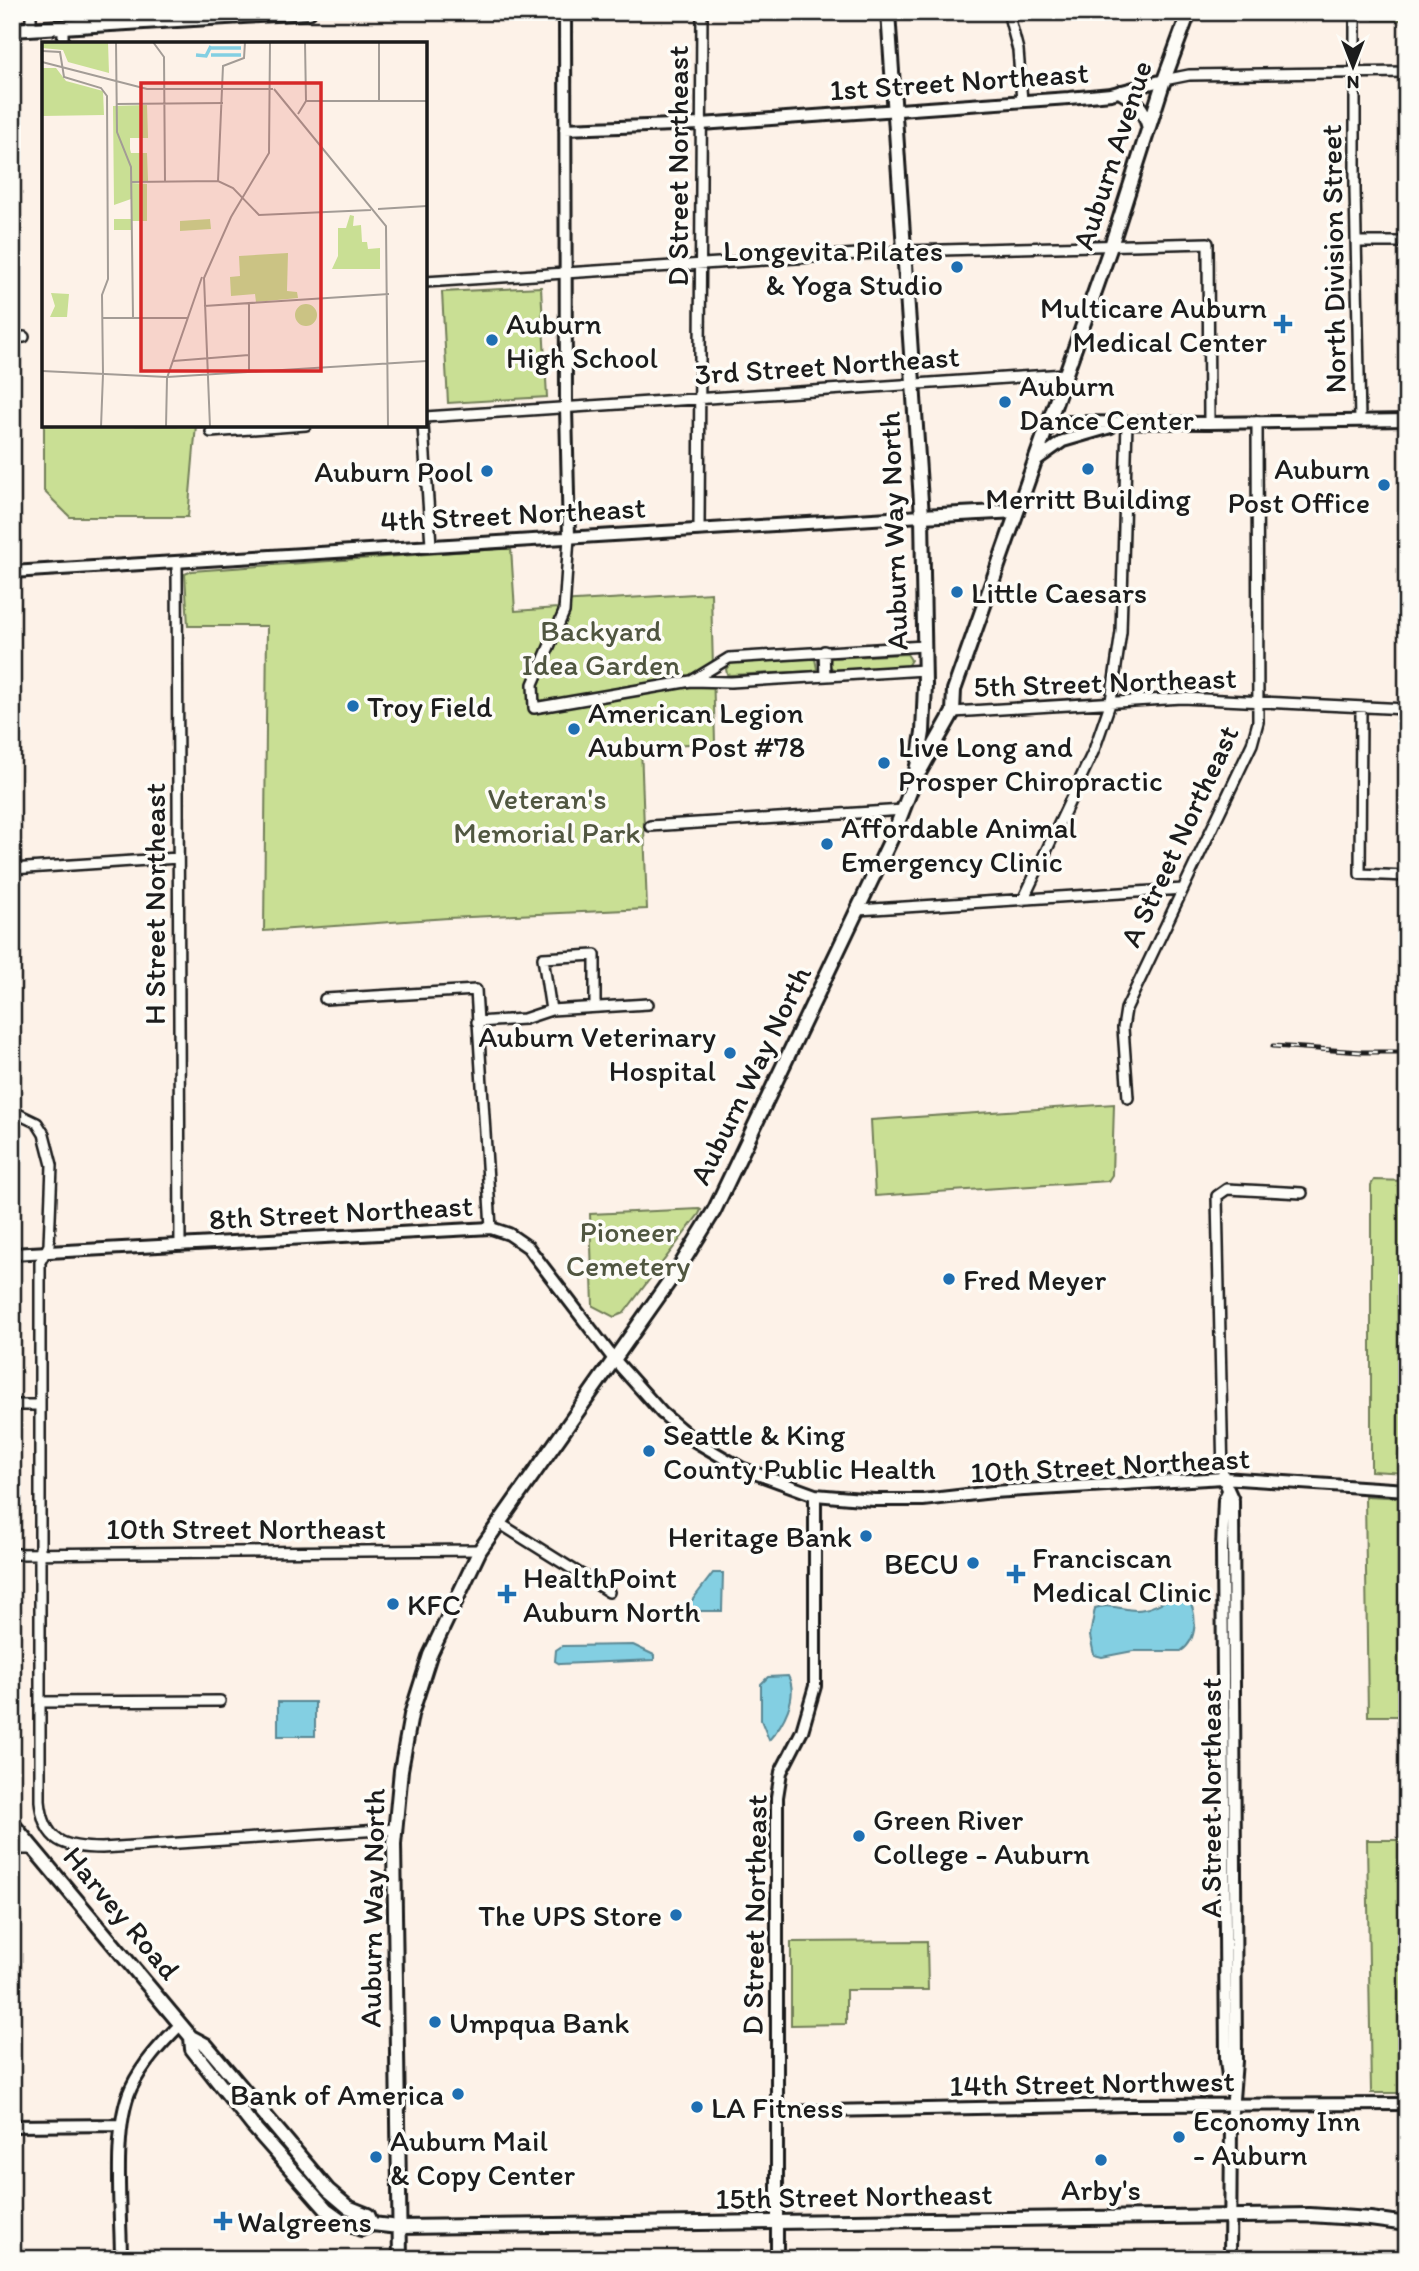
<svg xmlns="http://www.w3.org/2000/svg" width="1419" height="2271" viewBox="0 0 1419 2271" font-family="Itim,sans-serif">
	<rect width="100%" height="100%" fill="#fdf2e8"/>
	<filter id="ink" filterUnits="userSpaceOnUse"><feTurbulence type="fractalNoise" baseFrequency=".0143" numOctaves="2"/><feDisplacementMap in="SourceGraphic" scale="14" xChannelSelector="R" yChannelSelector="G"/><feConvolveMatrix kernelMatrix="1 2 1 2 8 2 1 2 1" color-interpolation-filters="sRGB"/></filter>
	<g filter="url(#ink)">
		<path fill="#c9df94" stroke="#727e58" stroke-width="2" d="M1374,12h33v8h-33z
			M541,287l6,110 -99,6 -6,-111z
			M44,425h152l-8,92h-118l-26,-26z
			M511,548l4,63 43,-3 1,-6 152,-9 4,150 -74,3 6,163 -199,9 -184,13 3,-305h-79l-3,-52 7,-3z
			M907,654l4,6 -4,6 -72,4 -6,-4 2,-8z
			M813,658l2,1 2,10 -3,2 -83,4 -4,-1 -1,-5 5,-6z
			M1114,1104l-2,71 -4,6 -233,15 -4,-76z
			M1374,1180l33,1v292l-36,-2v-286z
			M699,1209l2,1 -2,4 -75,99 -10,4 -21,-11 -3,-92z
			M1365,1496l42,2v218h-39z
			M1367,1840h40v253h-36z
			M927,1941l1,49h-82v34l-55,1v-83z"/>
		<path fill="#83cfe2" stroke="#5a8793" stroke-width="2" d="M713,1573h10l-1,38h-38z
			M1175,1596l12,1c11,16 11,43 -6,54h-48l-31,6 -8,-2 -4,-19 5,-28c13,-5 27,2 41,2 13,0 27,-8 39,-14z
			M633,1645l21,10v5l-94,4 -5,-3 1,-11 6,-4z
			M788,1676c11,20 -5,49 -19,64l-8,-20v-36l7,-7z
			M278,1702h37v34h-37z"/>
		<g fill="none" stroke-linecap="round" stroke-linejoin="round">
			<defs>
				<path id="minor" d="M1008,12l10,38 4,51
					M1355,12v178l5,230
					M63,27v17
					M31,29v-17
					M1164,80l25,-5 218,-3
					M1356,242h51
					M425,282l480,-31 303,-8 1,180
					M12,338l12,-1
					M425,417l640,-43
					M423,425l8,120
					M211,432l95,-7
					M699,529l3,-517
					M569,537l-5,75 -31,72 1,24 157,-27 40,1 194,-12
					M177,562l3,683
					M824,651l1,25
					M693,680l36,-22 195,-12
					M1361,707l-1,167 47,2
					M953,712l229,-14 225,11
					M650,826l254,-16
					M12,869l166,-11
					M1023,900l71,-150 17,-49 10,-69 6,-210
					M858,910l325,-21
					M325,999l151,-9 15,238
					M551,1010l-8,-52 52,-3v52
					M477,1022l47,-3 27,-9 97,-6
					M1128,1098l-5,-70 3,-19 126,-265 6,-22 -1,-300
					M12,1111l25,12 7,11 8,31 -3,80 -9,17v539c4,41 24,47 62,47l293,-19
					M12,1405h27
					M1223,1478l-6,-282 10,-7 75,4
					M499,1523l110,69
					M12,1554l468,-4
					M40,1702l180,-1
					M12,1849h23"/>
				<path id="tertiary" d="M565,12l1,396 3,129
					M565,129l136,-5 368,-26 42,-4 53,-14
					M1049,422l160,1 198,-3
					M1035,461l28,-20 48,-14
					M12,572l910,-56
					M12,1254l479,-26 18,6 19,13 85,111 49,55 33,28 46,27 74,27 59,5h49l70,-8 230,-14 184,12
					M1223,1478l10,22 3,561 -5,63 -1,135
					M1228,1491l-4,9 -2,49 4,511 3,25
					M777,2112l354,-7 276,-1
					M12,2126l109,-1
					M121,2259c0,-47 -9,-130 10,-171 12,-25 30,-44 49,-63
					M777,2259v-462l4,-25 21,-41 13,-45v-191"/>
				<path id="secondary" d="M12,30l297,-18
					M1121,92c16,9 23,17 28,36
					M922,516l95,-5
					M920,771l33,-59 1,-22 157,-444 53,-166 25,-68
					M12,1823l179,214 15,8 122,145 20,17 20,8 4,9
					M191,2037l1,12 60,76 74,84 18,13 17,7 11,-5 27,3 911,-12 60,4 37,5
					M400,2259l-6,-415 7,-74 10,-55 19,-60 50,-105 202,-287 32,-52 180,-378 19,-49 6,-27 4,-25 2,-47 -3,-169 -34,-504"/>
			</defs>
			<use href="#minor" stroke="#1c1c1c" stroke-width="14"/>
			<use href="#tertiary" stroke="#1c1c1c" stroke-width="16"/>
			<use href="#secondary" stroke="#1c1c1c" stroke-width="18"/>
			<use href="#minor" stroke="#fdfcf7" stroke-width="9"/>
			<use href="#tertiary" stroke="#fdfcf7" stroke-width="10"/>
			<use href="#secondary" stroke="#fdfcf7" stroke-width="12"/>
			<defs>
				<path id="rail" d="M1273,1046l89,6h45"/>
			</defs>
			<use href="#rail" stroke="#1c1c1c" stroke-width="5"/>
			<use href="#rail" stroke="#fdfcf7" stroke-width="2.5" stroke-dasharray="8" stroke-linecap="butt"/>
		</g>
	</g>
	<g fill="#1f6fb2" stroke="#fdfcf7" stroke-width="2.5">
		<circle cx="957" cy="267" r="7"/>
		<path d="M1279.5 313.5h7v7h7v7h-7v7h-7v-7h-7v-7h7z"/>
		<circle cx="492" cy="340" r="7"/>
		<circle cx="1005" cy="402" r="7"/>
		<circle cx="1088" cy="469" r="7"/>
		<circle cx="487" cy="471" r="7"/>
		<circle cx="1384" cy="485" r="7"/>
		<circle cx="957" cy="592" r="7"/>
		<circle cx="353" cy="706" r="7"/>
		<circle cx="574" cy="729" r="7"/>
		<circle cx="884" cy="763" r="7"/>
		<circle cx="827" cy="844" r="7"/>
		<circle cx="730" cy="1053" r="7"/>
		<circle cx="949" cy="1279" r="7"/>
		<circle cx="649" cy="1451" r="7"/>
		<circle cx="866" cy="1536" r="7"/>
		<circle cx="973" cy="1563" r="7"/>
		<path d="M1012.5 1563.5h7v7h7v7h-7v7h-7v-7h-7v-7h7z"/>
		<path d="M503.5 1583.5h7v7h7v7h-7v7h-7v-7h-7v-7h7z"/>
		<circle cx="393" cy="1604" r="7"/>
		<circle cx="859" cy="1836" r="7"/>
		<circle cx="676" cy="1915" r="7"/>
		<circle cx="435" cy="2022" r="7"/>
		<circle cx="458" cy="2094" r="7"/>
		<circle cx="697" cy="2107" r="7"/>
		<circle cx="1179" cy="2137" r="7"/>
		<circle cx="376" cy="2157" r="7"/>
		<circle cx="1101" cy="2160" r="7"/>
		<path d="M219.5 2210.5h7v7h7v7h-7v7h-7v-7h-7v-7h7z"/>
	</g>
	<g text-anchor="middle" dominant-baseline="central" stroke-width="7" stroke-linejoin="round" paint-order="stroke">
		<g font-size="30" fill="#1c1c1c" stroke="#fdfcf7">
			<text transform="translate(959 81) rotate(-4)">1st Street Northeast</text>
			<text transform="translate(1112 155) rotate(-72)">Auburn Avenue</text>
			<text transform="translate(677 166) rotate(-90)">D Street Northeast</text>
			<text transform="translate(1333 259) rotate(-91)">North Division Street</text>
			<text transform="translate(827 365) rotate(-4)">3rd Street Northeast</text>
			<text transform="translate(513 514) rotate(-3)">4th Street Northeast</text>
			<text transform="translate(893 531) rotate(-92)">Auburn Way North</text>
			<text transform="translate(1105 682) rotate(-2)">5th Street Northeast</text>
			<text transform="translate(1179 836) rotate(-65)">A Street Northeast</text>
			<text transform="translate(154 904) rotate(-90)">H Street Northeast</text>
			<text transform="translate(750 1075) rotate(-64)">Auburn Way North</text>
			<text transform="translate(341 1212) rotate(-3)">8th Street Northeast</text>
			<text transform="translate(1110 1465) rotate(-3)">10th Street Northeast</text>
			<text x="246" y="1528">10th Street Northeast</text>
			<text transform="translate(1210 1798) rotate(-90)">A Street Northeast</text>
			<text transform="translate(372 1908) rotate(-89)">Auburn Way North</text>
			<text transform="translate(122 1913) rotate(50)">Harvey Road</text>
			<text transform="translate(754 1915) rotate(-89)">D Street Northeast</text>
			<text transform="translate(1092 2083) rotate(-1)">14th Street Northwest</text>
			<text transform="translate(854 2196) rotate(-1)">15th Street Northeast</text>
		</g>
		<g font-size="30" fill="#1c1c1c" stroke="#fdfcf7" text-anchor="start">
			<text x="943" y="250" text-anchor="end">Longevita Pilates<tspan x="943" dy="34">&amp; Yoga Studio</tspan></text>
			<text x="1267" y="307" text-anchor="end">Multicare Auburn<tspan x="1267" dy="34">Medical Center</tspan></text>
			<text x="506" y="323">Auburn<tspan x="506" dy="34">High School</tspan></text>
			<text x="1019" y="385">Auburn<tspan x="1019" dy="34">Dance Center</tspan></text>
			<text x="1370" y="468" text-anchor="end">Auburn<tspan x="1370" dy="34">Post Office</tspan></text>
			<text x="473" y="471" text-anchor="end">Auburn Pool</text>
			<text x="1088" y="498" text-anchor="middle">Merritt Building</text>
			<text x="971" y="592">Little Caesars</text>
			<text x="367" y="706">Troy Field</text>
			<text x="588" y="712">American Legion<tspan x="588" dy="34">Auburn Post #78</tspan></text>
			<text x="898" y="746">Live Long and<tspan x="898" dy="34">Prosper Chiropractic</tspan></text>
			<text x="841" y="827">Affordable Animal<tspan x="841" dy="34">Emergency Clinic</tspan></text>
			<text x="716" y="1036" text-anchor="end">Auburn Veterinary<tspan x="716" dy="34">Hospital</tspan></text>
			<text x="963" y="1279">Fred Meyer</text>
			<text x="663" y="1434">Seattle &amp; King<tspan x="663" dy="34">County Public Health</tspan></text>
			<text x="852" y="1536" text-anchor="end">Heritage Bank</text>
			<text x="1032" y="1557">Franciscan<tspan x="1032" dy="34">Medical Clinic</tspan></text>
			<text x="959" y="1563" text-anchor="end">BECU</text>
			<text x="523" y="1577">HealthPoint<tspan x="523" dy="34">Auburn North</tspan></text>
			<text x="407" y="1604">KFC</text>
			<text x="873" y="1819">Green River<tspan x="873" dy="34">College - Auburn</tspan></text>
			<text x="662" y="1915" text-anchor="end">The UPS Store</text>
			<text x="449" y="2022">Umpqua Bank</text>
			<text x="444" y="2094" text-anchor="end">Bank of America</text>
			<text x="711" y="2107">LA Fitness</text>
			<text x="1193" y="2120">Economy Inn<tspan x="1193" dy="34">- Auburn</tspan></text>
			<text x="390" y="2140">Auburn Mail<tspan x="390" dy="34">&amp; Copy Center</tspan></text>
			<text x="1101" y="2189" text-anchor="middle">Arby's</text>
			<text x="237" y="2221">Walgreens</text>
		</g>
		<g font-size="30" fill="#505640" stroke="#fdfcf7">
			<text x="601" y="630">Backyard<tspan x="601" dy="34">Idea Garden</tspan></text>
			<text x="547" y="798">Veteran's<tspan x="547" dy="34">Memorial Park</tspan></text>
			<text x="628" y="1231">Pioneer<tspan x="628" dy="34">Cemetery</tspan></text>
		</g>
	</g>
	<g transform="translate(42 42)">
		<rect width="385" height="385" fill="#fdf2e8"/>
		<path d="M0,0h66l1,31 -41,-11 -5,-12 -21,-2zM0,26h14l10,13 37,10 1,24 -62,1zM105,63l1,33h-18v11l1,4h16l1,28 -16,2 15,1v37h-16v9h-17v-11h17v-20l-17,6 -1,-99zM308,173l4,1 -1,10 8,-1 1,17h5l1,7 12,-1v21h-48l6,-13v-28h8zM168,177l1,10 -31,2v-10zM246,211l-1,38 10,1 1,6 -42,4 -1,-8 -24,2 -1,-19 10,-1 -1,-20zM9,251l18,1 -2,23h-17l5,-11zM253 273a11 11 0 1 1 22 0a11 11 0 1 1-22 0Z" fill="#c9df94"/>
		<path fill="none" stroke="#83cfe2" stroke-width="3.5" d="M169,6h30M154,13l10,1 5,-10M169,13h30"/>
		<path fill="none" stroke="#a39c96" stroke-width="2" d="M74,0l1,90 14,35 2,151M111,0l11,15 1,125M337,0v59M0,9l18,1 4,25 37,11 6,8 1,183 -6,16 1,79M0,20l105,27h126M232,47l112,137 2,201M264,59h121M74,62l107,-1M256,72l8,-13 -1,-59M176,139l5,-115 21,-8 1,-16M90,140l86,-1 15,7 26,27 112,-5M336,167l49,-3M207,262v68M162,264l185,-12M61,276h85M131,319l76,-6M0,329l125,6 260,-16M59,385l2,-53M124,385l1,-49 35,-101M168,385l-6,-149 27,-61 38,-64 1,-111"/>
		<path fill="#d62828" fill-opacity="0.15" stroke="#d62828" stroke-width="3.5" d="M99,41h180v288h-180z"/>
		<rect width="385" height="385" fill="none" stroke="#1c1c1c" stroke-width="3.5"/>
	</g>
	<rect width="1419" height="2271" fill="none" stroke="#fdfcf7" stroke-width="42"/>
	<rect x="21" y="21" width="1377" height="2229" fill="none" stroke="#1c1c1c" stroke-width="2.5" filter="url(#ink)"/>
	<g transform="translate(1353 66) rotate(180)" stroke="#fdfcf7" stroke-width="5" paint-order="stroke">
	<path d="M0-5L12 26L0 18L-12 26Z" fill="#1c1c1c"/>
	<text y="-10" font-size="19" font-weight="bold" text-anchor="middle" fill="#1c1c1c">N</text>
	</g>
</svg>
